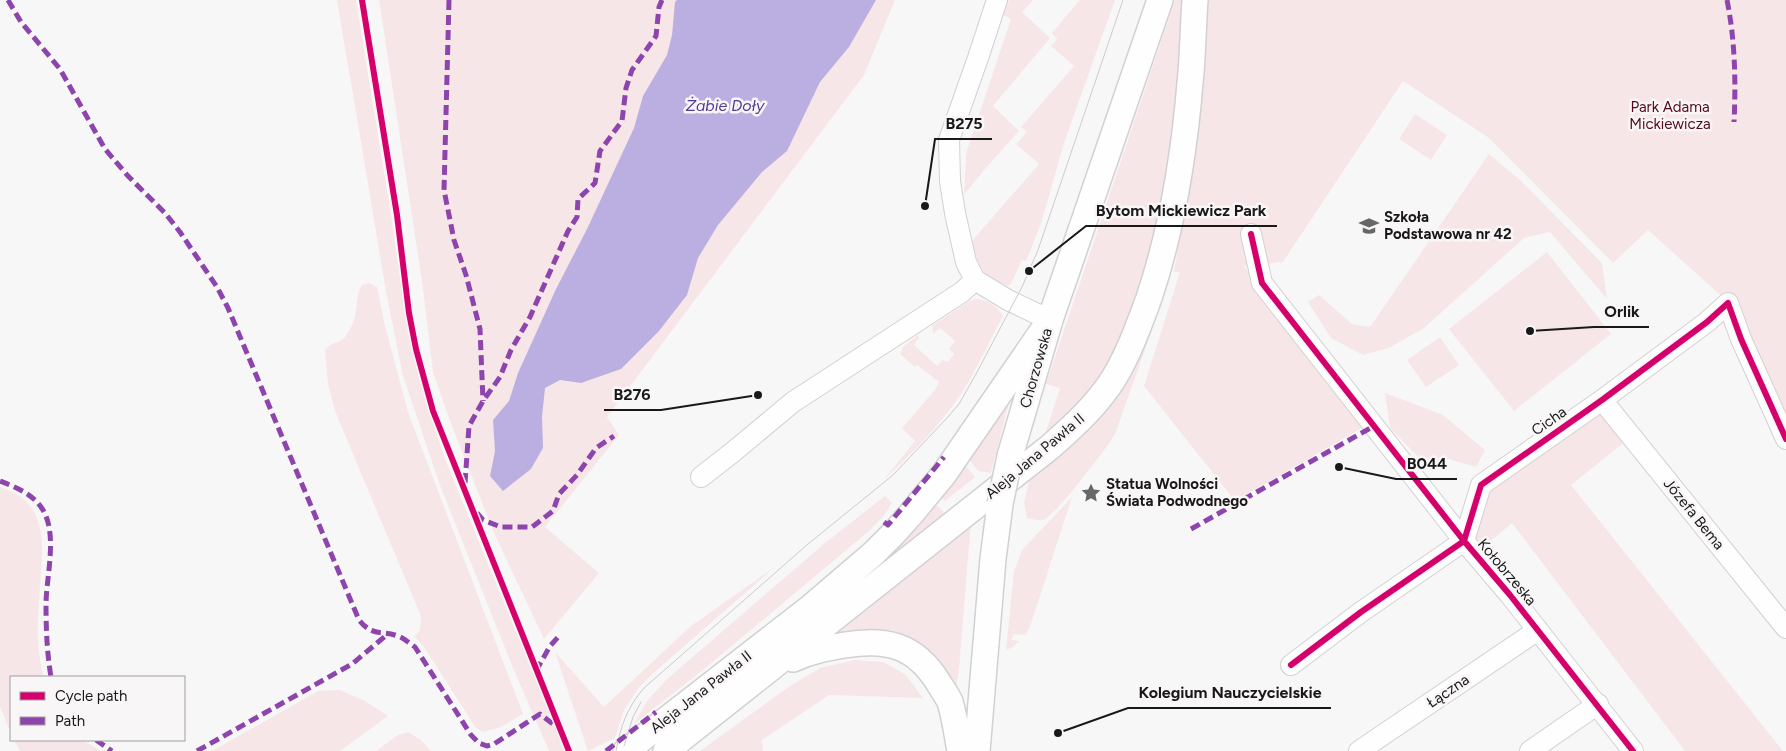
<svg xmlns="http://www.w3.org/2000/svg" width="1786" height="751" viewBox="0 0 1786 751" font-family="Figtree,sans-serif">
	<rect width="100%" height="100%" fill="#f8f7f8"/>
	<path fill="#f7e6e8" d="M337,0h19l36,221 13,93 8,41 14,50 18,54 120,292h-16l-36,-83 -72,-180 -38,-112 -16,-79z
		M379,0h516l-31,75 -257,342 12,18 -74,92 54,46 -55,66 -50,-106 -44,-112 -17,-49 -11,-91z
		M1009,0h24l-11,12 28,26 -57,68 26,25 -35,39 -20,25 2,-40 2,-8 43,-128 -8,-4z
		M1080,0h35l-51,143 -23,81 -15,37 -4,-1 -11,24 -3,2 -22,-10 -13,-25 -2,-9 68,-78 -23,-20 11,-12 -6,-5 53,-61 -23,-20 6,-7 -5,-6z
		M1175,0h12l-15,162 -21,102 -45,111 -63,66 17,-53 -14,-4z
		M1208,0h578v439l-58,-137 -80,-72 -35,33 -124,-125 -86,-57 -120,181 -39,4 118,162 -127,73 -91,-115 36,-114h-6l24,-147 8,-69z
		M1415,114l32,21 -16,25 -32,-21z
		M1489,154l31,26 82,83 5,36 -57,-67 -26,6 -100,90 -35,20 -26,7 -32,-17 -23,-36 11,-7 33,29 18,3z
		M1547,252l64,82 -97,77 -65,-82z
		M1163,282h4l-21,65 -31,87 -5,8c-11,15 -53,72 -67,78 -5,1 -11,-1 -16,-2l-3,-15 7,-31 26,-21z
		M369,283l8,4 8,39 23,86 115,302 -22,13 -18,5 -7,-4 -52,-81 -10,-11 6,-5 1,-14 -3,-8 -83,-198 -7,-27 -3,-34c5,-7 10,-6 17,-10 3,-2 7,-9 9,-13 8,-13 3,-29 11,-42z
		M976,299c13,1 21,7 27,17 -14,26 -26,53 -42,78 -21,31 -49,60 -77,85l31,-38 -13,-13 33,-38 4,-8 -22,-17 -2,2 -15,-13 4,-8 14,-11 1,3 -5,7 23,21 6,-6 5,2 6,-8 -5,-5 6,-8 -15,-13 -7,6 -1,-8 36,-24z
		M1440,337l19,28 -33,22 -19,-27z
		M1385,393l58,22 42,35 -9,17 -28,-8 -24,4 -34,-35z
		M1009,402l-18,71 -13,-2 -11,-14z
		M1600,408l26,33 -55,44 212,266h-98l-173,-228 -32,27 -18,-22 24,-39z
		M963,463l12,14 -30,24 -5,-5 -6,7 15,13 -112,90z
		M0,487c55,16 41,69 39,114 -2,25 -2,52 5,76h-33v56l-11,-26z
		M885,496l7,7 -9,14 -15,15 -165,138 -69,54 13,-23 20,-22 158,-136z
		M1072,497l-42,130 -5,8 -12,-1 -1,6 7,1 -6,6 -7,3 8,-79 8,-21z
		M971,521l-12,149 -3,18 -16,-18 -113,-35z
		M776,566l-118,103 -18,17 -16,24 -9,28 -27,13 -33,-99 49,55 87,-81z
		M855,660l28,2 22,12 18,24 -94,-3 -67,45 1,11h-63l90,-65 30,-18z
		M340,690l25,11 23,15 -48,35h-128l106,-60z
		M408,732l13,8 10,11h-55l22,-16z
		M14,740h69l18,11h-81z"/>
	<path fill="#bbafe2" d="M677,0h199l-27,47 -29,35 -33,69 -25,21 -44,53 -20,33 -11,37 -28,36 -38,38 -40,14 -21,-3 -15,8 -3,29 1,31 -12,21 -28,22 -13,-15 5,-25 -2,-31 16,-19 9,-28 38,-84 31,-60 47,-101 9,-32 24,-41 5,-20 3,-33z"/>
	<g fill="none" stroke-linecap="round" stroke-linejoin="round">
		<defs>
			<path id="minor" d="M997,0l-19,58 -29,82 1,41 5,32 11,49 9,18 33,20 42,20
				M1251,234l11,49 202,258 46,54 123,156
				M1602,400l184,228
				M701,477l32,-25 60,-50 169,-110 13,-12
				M1291,665l70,-53 103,-71 17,-56 121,-85 105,-78 21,-19 13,36 45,100
				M1359,751l179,-121
				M1530,751l68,-47"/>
			<path id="major" d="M1010,456l40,-136 110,-320
				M793,659c17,-8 34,-11 52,-14 41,-7 70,0 93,37 4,7 9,13 12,20 5,16 7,33 10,49
				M626,751l185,-144 62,-53 21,-21 17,-19 33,-40 106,-154
				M666,751l384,-304c24,-21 47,-42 64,-69 15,-25 25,-53 35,-80 23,-69 35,-142 41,-215 3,-28 3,-55 5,-83
				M977,751l16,-192 7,-55"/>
		</defs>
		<use href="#minor" stroke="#d2d1d2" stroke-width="22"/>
		<use href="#major" stroke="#d2d1d2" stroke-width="28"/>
		<use href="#minor" stroke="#fefefe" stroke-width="20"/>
		<use href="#major" stroke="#fefefe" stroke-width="25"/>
		<path stroke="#cbcbcb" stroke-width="1" d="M624,746l9,-29 8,-15
			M616,751c4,-24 12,-45 28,-63l164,-144 85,-69 54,-57 12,-14 17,-30 46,-87 16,-37 85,-250"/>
		<defs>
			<path id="major-bridge" d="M1000,504l10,-48"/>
		</defs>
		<use href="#major-bridge" stroke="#d2d1d2" stroke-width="28" stroke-linecap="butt"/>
		<use href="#major-bridge" stroke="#fefefe" stroke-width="25"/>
		<path stroke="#8e44ad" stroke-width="5" stroke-dasharray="10 5" stroke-linecap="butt" d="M8,0l13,22 39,47 45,80 23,27 37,37 15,19 37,55 11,21 131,312c14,17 21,10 39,16 6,2 11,7 17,11l56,88 8,8 8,3 7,-2 46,-30 18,14
			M449,0l-5,190 10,50 12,35 14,54 3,72
			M1727,0c8,40 9,81 7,122
			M0,481c15,6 31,12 41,26 18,25 5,69 5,98 0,24 1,48 5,72
			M465,483l4,-57 14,-25 17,-24 11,-27 19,-33 38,-86 9,-14 1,-18 17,-16 5,-32 22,-30 4,-33 6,-18 24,-34 3,-29 3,-7
			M477,513l6,7 18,7h31l21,-16 6,-17 18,-19 19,-27 18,-12
			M884,522l4,3 56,-68
			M1191,529l183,-103
			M536,671l14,-25 9,-10
			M96,740l16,11
			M197,751l155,-87 37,-31
			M606,751l50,-39"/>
		<defs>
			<path id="cycleway" d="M362,0l35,215 12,98 7,36 17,62 136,340
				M1251,234l11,49 202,258 46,54 123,156
				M1291,665l70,-53 103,-71 17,-56 121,-85 105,-78 21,-19 13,36 45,100"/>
		</defs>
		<use href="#cycleway" stroke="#f9f6f8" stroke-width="9"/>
		<use href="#cycleway" stroke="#d6006c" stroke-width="6"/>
	</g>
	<defs>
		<symbol id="school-bare" viewBox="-9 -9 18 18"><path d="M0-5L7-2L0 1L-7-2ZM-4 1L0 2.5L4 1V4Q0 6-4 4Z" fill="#686768" stroke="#f9f6f8" stroke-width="2.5" paint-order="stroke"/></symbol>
		<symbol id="sight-bare" viewBox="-9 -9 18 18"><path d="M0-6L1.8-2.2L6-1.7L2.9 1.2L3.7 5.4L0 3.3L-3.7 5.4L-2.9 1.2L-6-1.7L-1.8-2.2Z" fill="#686768" stroke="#f9f6f8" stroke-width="2.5" paint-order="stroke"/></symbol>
	</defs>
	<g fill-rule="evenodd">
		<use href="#school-bare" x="1355" y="212" width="28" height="28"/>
		<use href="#sight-bare" x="1077" y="479" width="28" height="28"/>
	</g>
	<g text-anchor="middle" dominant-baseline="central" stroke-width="5" stroke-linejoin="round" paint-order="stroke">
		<g font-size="15" fill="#58091c" stroke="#f9f6f8">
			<text x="1670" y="107">Park Adama<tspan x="1670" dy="17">Mickiewicza</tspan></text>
		</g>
		<g font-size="15" font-weight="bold" fill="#1a191a" stroke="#f9f6f8" text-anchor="start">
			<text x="1384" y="217">Szkoła<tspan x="1384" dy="17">Podstawowa nr 42</tspan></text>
			<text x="1106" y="484">Statua Wolności<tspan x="1106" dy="17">Świata Podwodnego</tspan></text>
		</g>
		<g font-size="15" fill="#1a191a" stroke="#f9f6f8">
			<text transform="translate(1036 368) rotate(-74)">Chorzowska</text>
			<text transform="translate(1549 421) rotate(-35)">Cicha</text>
			<text transform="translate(1035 456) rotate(-40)">Aleja Jana Pawła II</text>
			<text transform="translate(1694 514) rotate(51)">Józefa Bema</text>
			<text transform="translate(1507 572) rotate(50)">Kołobrzeska</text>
			<text transform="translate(1448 691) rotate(-34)">Łączna</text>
			<text transform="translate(701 692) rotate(-38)">Aleja Jana Pawła II</text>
		</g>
		<g font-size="16" font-style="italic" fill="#53398f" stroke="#f9f6f8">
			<text x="725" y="105">Żabie Doły</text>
		</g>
	</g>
	<path fill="none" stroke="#1a191a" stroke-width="2" d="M925 206L935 139H992M1029 271L1086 226H1277M1530 331L1594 327H1649M758 395L661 410H604M1339 467L1396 479H1457M1058 733L1128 708H1331"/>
	<g fill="#1a191a" stroke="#f9f6f8" stroke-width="2">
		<circle cx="925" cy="206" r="5"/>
		<circle cx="1029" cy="271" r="5"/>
		<circle cx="1530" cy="331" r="5"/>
		<circle cx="758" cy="395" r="5"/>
		<circle cx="1339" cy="467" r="5"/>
		<circle cx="1058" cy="733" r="5"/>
	</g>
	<g font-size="16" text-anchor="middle" font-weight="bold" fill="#1a191a" stroke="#f9f6f8" stroke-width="5" stroke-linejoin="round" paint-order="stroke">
		<text x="964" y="129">B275</text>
		<text x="1181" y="216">Bytom Mickiewicz Park</text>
		<text x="1622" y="317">Orlik</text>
		<text x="632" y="400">B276</text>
		<text x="1427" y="469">B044</text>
		<text x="1230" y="698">Kolegium Nauczycielskie</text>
	</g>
	<rect x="10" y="676" width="175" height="65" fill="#f9f6f8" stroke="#a09e9f"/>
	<rect x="20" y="692" width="25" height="8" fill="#d6006c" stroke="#a09e9f"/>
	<text x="55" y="701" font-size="15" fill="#1a191a">Cycle path</text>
	<rect x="20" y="717" width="25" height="8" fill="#8e44ad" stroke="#a09e9f"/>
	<text x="55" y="726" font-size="15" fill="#1a191a">Path</text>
</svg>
